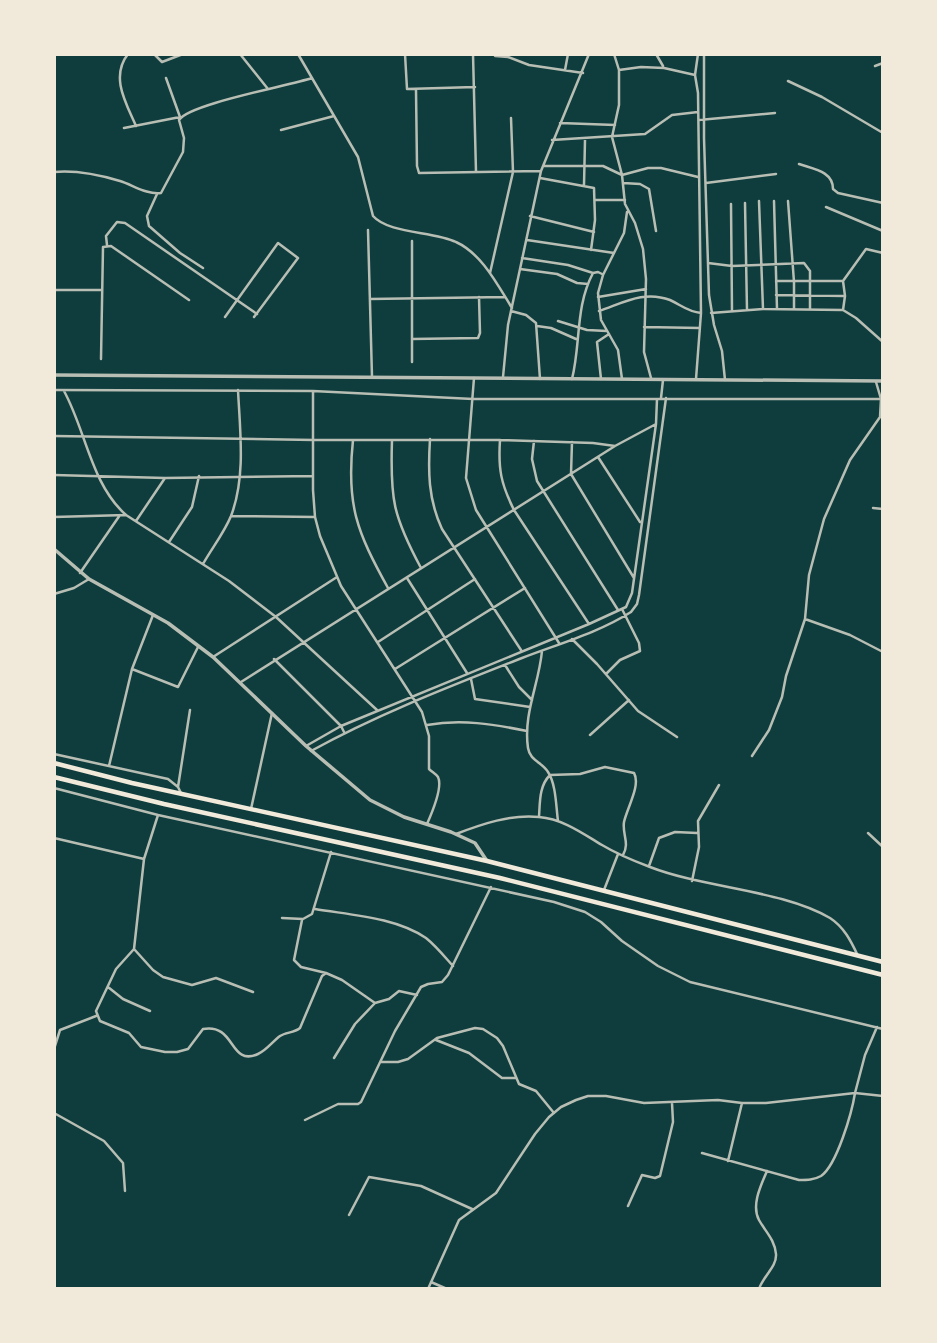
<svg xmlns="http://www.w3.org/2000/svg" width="937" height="1343" viewBox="0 0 937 1343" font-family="Poppins,sans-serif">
	<rect width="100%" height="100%" fill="#0f3d3e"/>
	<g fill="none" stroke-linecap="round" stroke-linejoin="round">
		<path stroke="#b8beb3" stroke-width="2.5" d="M128,54c-18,23 -2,49 8,72
			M154,54l8,8 21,-8
			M240,54l28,35
			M298,54l60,103 15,59c16,18 61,15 83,26 26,12 41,42 56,66
			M405,54l2,35 68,-2
			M473,54l3,118
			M614,54l5,16 22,-3 23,1 31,7
			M656,54l7,12
			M704,54v84l5,157 5,30 8,26 3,29
			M495,56l13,1 21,8 54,8
			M875,66l8,-3
			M565,70l3,-16
			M619,70v35l-7,32 10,38 3,29 10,19 8,26 3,30 -2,73 7,26
			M788,81l34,16 61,36
			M416,90l1,76 2,7 122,-2
			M699,120l76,-7
			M560,123l55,2
			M124,128l56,-11 -14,-39
			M281,130l53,-14
			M552,140l93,-6 27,-19 26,-3
			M799,164c14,5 34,7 34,25l5,4 45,10
			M544,166h59l19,9 26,-7h13l37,9
			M54,172c21,-2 46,3 66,9 13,4 27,14 41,12l22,-41 1,-14 -5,-18c10,-16 109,-34 133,-42
			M540,178l54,10 1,32 -4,30
			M623,183l17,1 9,5 7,42
			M706,183l70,-9
			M584,185l1,-45
			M157,194l-10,22 2,10 31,27 23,15
			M596,200h29
			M759,201l4,108
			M774,201l3,108
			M788,201l6,81v27
			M745,203l2,107
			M731,204l1,107
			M826,207l57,24
			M530,216l64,16
			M368,230l4,147
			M527,240l87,13
			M412,241v121
			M107,245l-1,-9 11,-14 8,1 132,91
			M522,258l46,7 25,8
			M708,263l24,3 72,-3 6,8v37
			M520,269l37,5 20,9 11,1
			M490,273l23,-101 -2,-54
			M776,281h67l2,15 -2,14
			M843,281l23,-32 17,4
			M54,290h47
			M776,295l69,1
			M598,297l48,-8
			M370,299l135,-2
			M511,311l15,4 10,8 4,56
			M599,311c24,-8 45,-21 71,-11 11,5 18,12 31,13
			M711,313l52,-4 80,1 13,8 27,24
			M225,317l53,-74 20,15 -44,59
			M558,321l29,9 20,1
			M537,326l14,2 25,11
			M644,327l56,1
			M412,339l66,-1 2,-5 -1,-36
			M101,359l2,-112 8,-1 78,54
			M503,377l5,-52 33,-154 48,-117
			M474,378l-8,100 10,32 83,133
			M572,379c9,-36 3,-72 21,-106l5,-1 4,2
			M601,379l-4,-37 12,-8
			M622,379l-4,-29 -17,-30 -3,-27 5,-18 21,-42 3,-21
			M696,379l5,-66 -3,-220 -3,-18 3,-21
			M54,390l259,1 160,8h410
			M64,391c22,40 27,93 62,124l103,66 47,36 101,93
			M313,391v99l2,27 5,19 21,50 81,126 7,24v33c3,3 7,5 9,8 5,10 -7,38 -11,47
			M661,398l2,-18
			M54,436l260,4h186l93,3 22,3
			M430,439c-2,32 -2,60 12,90l79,121
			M353,440c-7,65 4,92 35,148
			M392,440c-2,59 1,76 29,128
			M500,440c-2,29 1,44 14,70l75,114
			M534,441l-2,18 5,22 81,129
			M572,442l-1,32 63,104
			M598,457l42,65
			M54,475l111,3 148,-2
			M873,508l10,1
			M231,516l84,1
			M54,517l72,-2
			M136,521l29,-43
			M169,542l23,-35 7,-31
			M203,564c9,-16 21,-31 28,-48 15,-39 9,-85 7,-126
			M80,573l40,-58
			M407,578l60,95
			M54,594l20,-6 15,-9
			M805,619l45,16 33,17
			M572,639l25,25 41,47 39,26
			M378,642l97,-63
			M542,651c-3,33 -19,63 -14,97 2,13 14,14 20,24 8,12 8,34 10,49
			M213,657l124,-80
			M274,659l67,67 3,6
			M505,665l14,22 13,13
			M132,669l46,18 20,-40
			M395,669l130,-81
			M606,674l14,-14 20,-9 -1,-8 -17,-34
			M471,679l4,20 55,8
			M241,682l374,-236 41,-22
			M427,725c34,-6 66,-1 100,6
			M590,735l39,-35
			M306,746l35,-20 248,-102 37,-17 6,-14 24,-169 1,-25
			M311,751c67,-37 140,-65 211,-93 36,-14 76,-25 109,-46l6,-8 2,-9 27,-197
			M54,754l114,25 10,8 3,6
			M752,756l17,-26 13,-33 4,-21 19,-57 4,-44 15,-56 26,-59 30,-43 1,-18 -5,-17
			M109,766l23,-97 21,-54
			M178,787l12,-77
			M54,788l104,27 396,87 31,10 16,10 21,19 36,25 32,16 193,47
			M251,809l21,-96
			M158,815l-14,44 -10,90 -18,20 -20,42 4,10 29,12 12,14 24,5h12l11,-3 15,-20c33,-6 26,38 55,25 9,-4 14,-12 22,-18 6,-4 14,-3 20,-8l22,-52 4,-3 16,7 33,23 14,-4 10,-8 18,4
			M539,817c1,-15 0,-31 11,-42l30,-1 25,-7 29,6c7,12 -7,35 -10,49 -2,12 6,21 -1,33
			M868,833l15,14
			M456,834c26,-10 55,-20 83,-17 24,2 43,16 63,28 15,9 32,16 48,22 54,21 132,23 180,51 14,9 21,23 28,38
			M54,838l90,21
			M649,866l10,-28 16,-6 22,1
			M692,881l7,-34 -1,-26 21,-36
			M604,890l14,-36
			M315,909c35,6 80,8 111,29 10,8 18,18 27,28
			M282,918l21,1 9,-5 19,-62
			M302,920l-8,40 7,7 25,6
			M134,949l19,21 10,7 29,8 24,-7 37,14
			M108,987l15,12 27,12
			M436,1040l33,13 33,25h14
			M54,1049l6,-19 36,-14
			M334,1058l21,-34 20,-21
			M381,1062h17l10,-3 29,-21 38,-10 8,1 14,9 6,8 16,38 17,7 18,22
			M54,1113l50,28 19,22 2,28
			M305,1120l33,-16h20l3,-2 34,-71 26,-44 7,-3 14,-2 6,-7 43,-88
			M702,1153l97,27c8,0 15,0 22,-4 16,-11 31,-64 34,-83l28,3
			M728,1161l14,-58
			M628,1206l14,-31 13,3 5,-2 13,-54 -1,-19
			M349,1215l20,-38 52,9 51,23
			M431,1282l16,7
			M428,1289l31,-69 37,-27 39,-59 14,-17 12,-10 15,-7 12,-4h18l38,7 74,-3 24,3h24l89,-10 10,-38 12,-28
			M759,1289c4,-13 18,-22 17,-35 -1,-14 -11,-23 -17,-34 -8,-15 2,-35 8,-49"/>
		<path stroke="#b8beb3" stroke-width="3.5" d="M54,375l829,6
			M54,549l35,30 79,44 45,34 93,89 64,54 34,17 47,15 24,11 12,18"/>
		<path stroke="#f1e9da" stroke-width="4.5" d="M54,763l78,20 355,78 396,101
			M54,777l110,27 336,74 383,97"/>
	</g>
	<rect width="937" height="1343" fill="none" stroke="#f1e9da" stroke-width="112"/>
</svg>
